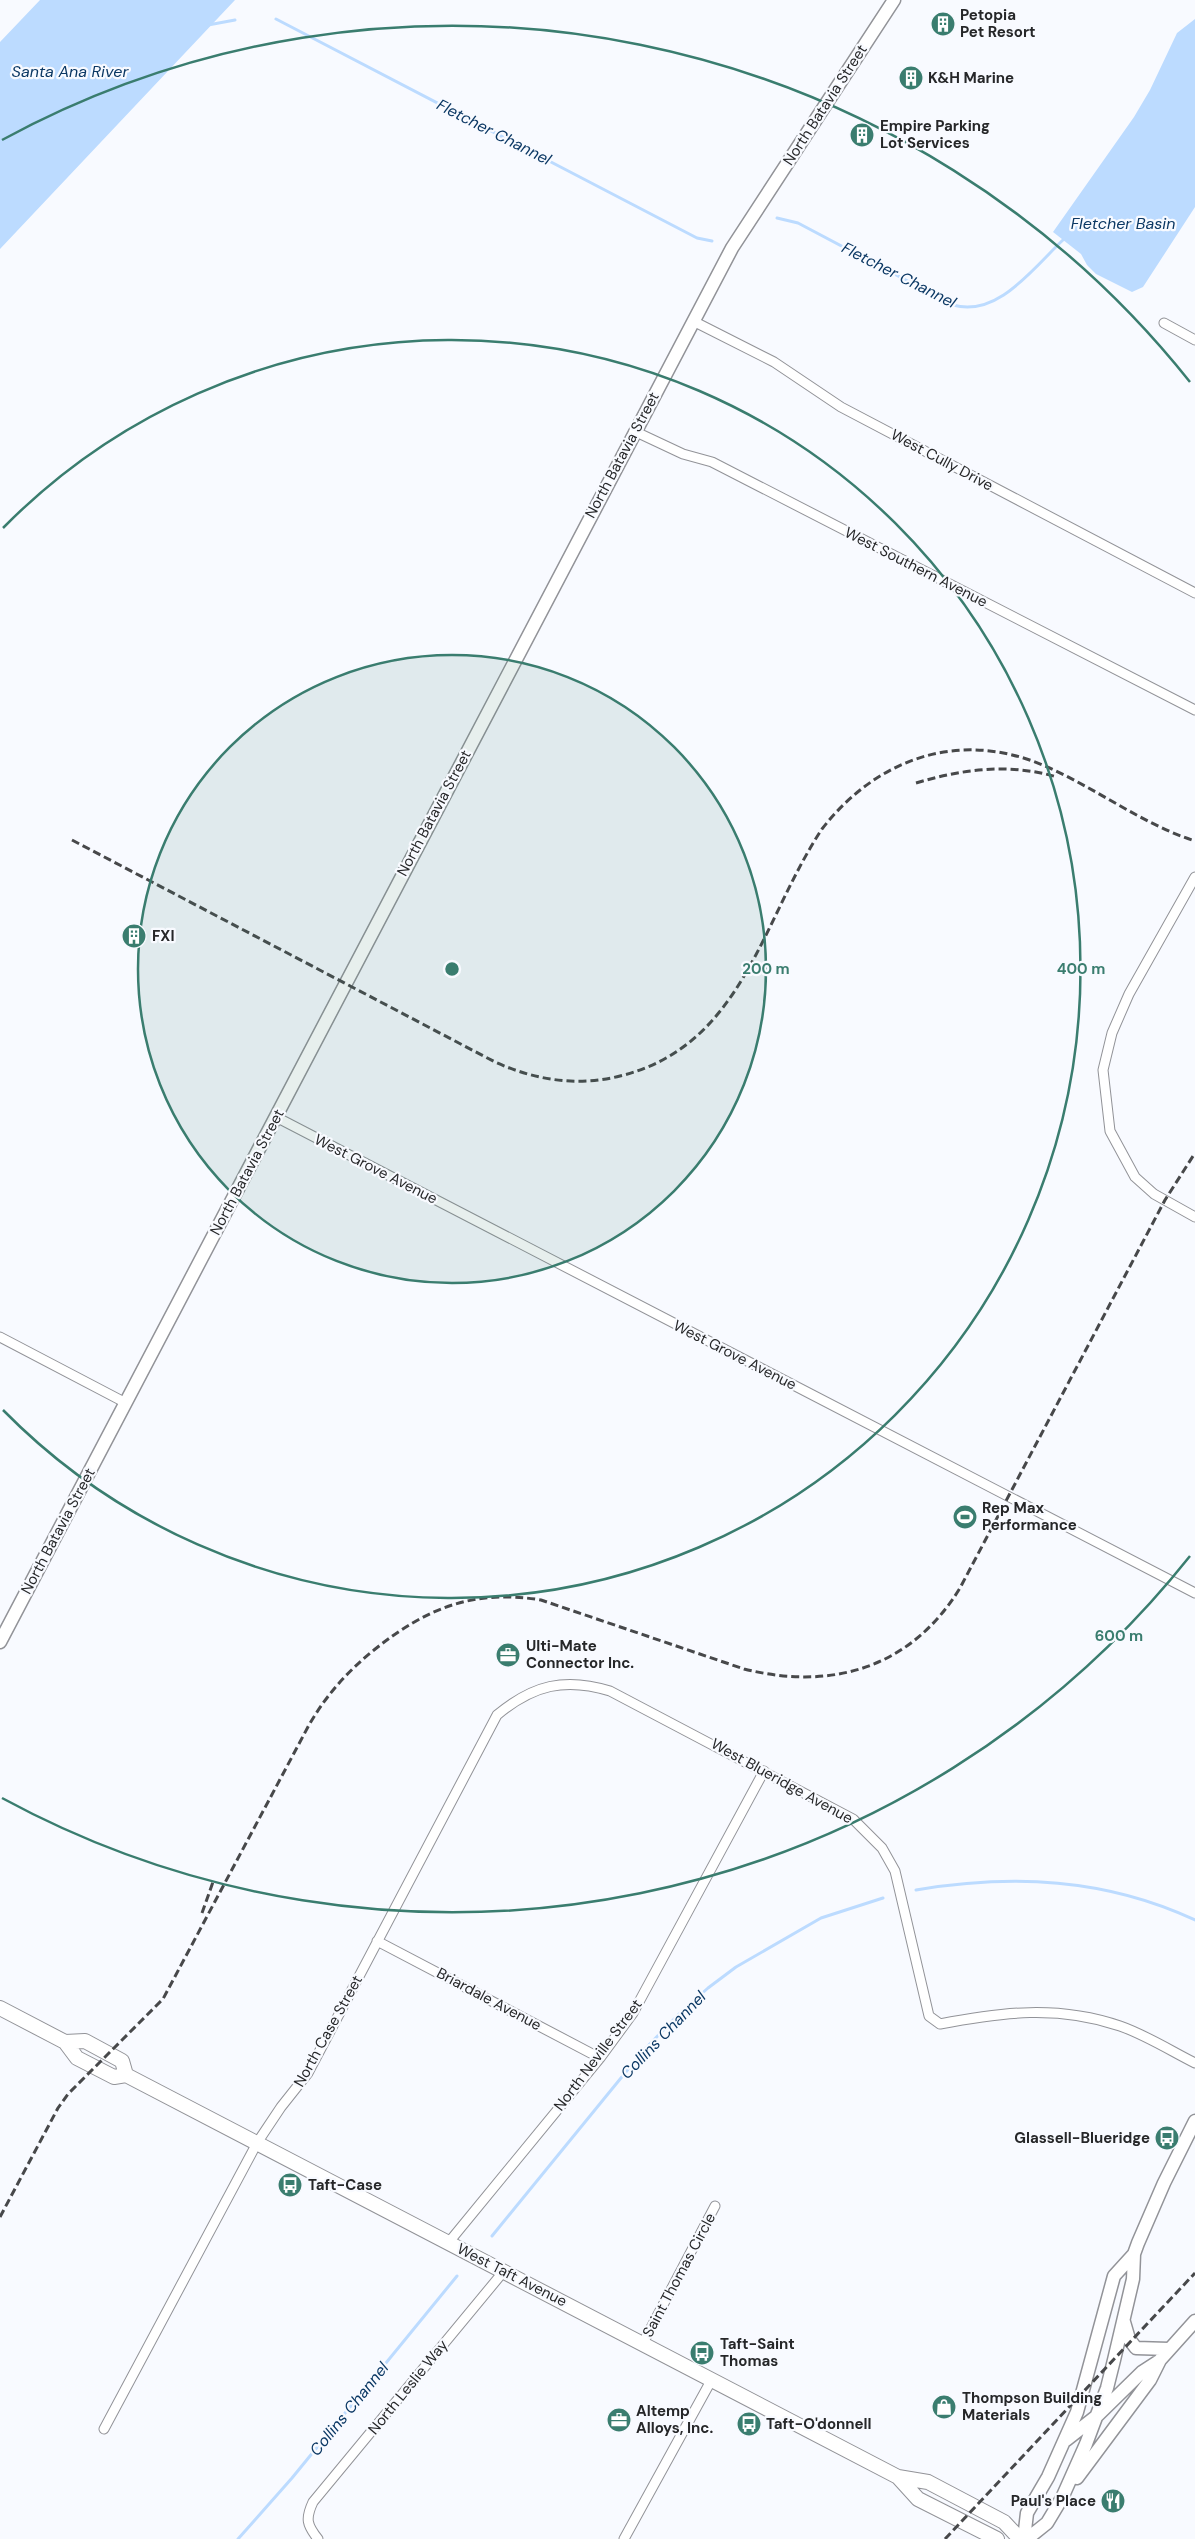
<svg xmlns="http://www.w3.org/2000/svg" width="1195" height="2539" viewBox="0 0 1195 2539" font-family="'DM Sans',sans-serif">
	<rect width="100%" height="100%" fill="#f8faff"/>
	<path fill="#bcdbff" d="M40,0h195l-235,249v-207z
		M1195,19v188l-52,80 -11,5 -36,-18 -9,-9 -6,-11 -28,-22 81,-115 16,-27 27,-57z"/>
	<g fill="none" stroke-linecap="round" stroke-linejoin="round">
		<path stroke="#bcdbff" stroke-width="3" d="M276,19l421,219 15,3
			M208,25l27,-5
			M777,218l21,5 155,82c45,13 81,-38 111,-66
			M916,1890c96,-16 189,-12 279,30
			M492,2236l151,-185 37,-38 28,-25 28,-21 85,-49 62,-20
			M238,2539l54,-61 165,-202"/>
		<defs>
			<path id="street" d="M693,321l81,41 67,45 354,186
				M1164,323l31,17
				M634,431l49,23 29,8 483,248
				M1195,877l-66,117 -17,39 -9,37 7,61 25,46 19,17 41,23
				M276,1117l919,476
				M0,1337l126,66
				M377,1941l223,117
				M449,2242l151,-184 33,-45 131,-242
				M643,2343l72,-137
				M104,2429l153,-286 24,-36 27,-34 189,-358c36,-30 68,-38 113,-24l243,128 29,29 13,23 34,145 11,8c62,-12 118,-19 180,2 26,9 51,25 75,37
				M318,2539c-11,-14 -13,-20 -5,-37l191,-231
				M624,2539l88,-160"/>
			<path id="secondary" d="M0,1642l732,-1394 162,-248
				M1124,2322l5,17 7,9 33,1
				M1066,2440l32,-25 44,-43 17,-11
				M1077,2478l73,-98 10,-20 35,-39
				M1024,2539l3,-26 21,-36 29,-65 37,-136 20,-22
				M1027,2539l20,-16 15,-25 24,-54 21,-56 7,-28 19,-81 1,-25 4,-11 26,-60 31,-62"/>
			<path id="primary" d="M0,2008l65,34 12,16 37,19 12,-2 772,402 20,22 79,40
				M65,2042l20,-1 37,20 4,14
				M898,2477l30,5 76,40 16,17"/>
		</defs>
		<use href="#street" stroke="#929398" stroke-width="11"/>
		<use href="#secondary" stroke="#929398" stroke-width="15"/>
		<use href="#primary" stroke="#929398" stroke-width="16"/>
		<use href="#street" stroke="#fff" stroke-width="9"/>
		<use href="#secondary" stroke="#fff" stroke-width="12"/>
		<use href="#primary" stroke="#fff" stroke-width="14"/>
		<path stroke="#47484a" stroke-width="3" stroke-dasharray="8 4" stroke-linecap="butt" d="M916,783c47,-14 93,-20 141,-6
			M72,840l423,222c40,18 82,25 125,14 123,-30 141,-155 202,-247 55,-71 138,-100 223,-63 51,22 97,58 150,75
			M202,1913l11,-31
			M0,2217l58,-109 10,-14 95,-95 146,-274c18,-31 38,-53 65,-75 52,-42 100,-61 167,-50l203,69c88,22 167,-1 216,-81l205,-388 30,-47
			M945,2539l250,-266"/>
	</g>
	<circle cx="452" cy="969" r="314" fill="#3a7d6f" fill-opacity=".12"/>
	<g fill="none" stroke="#3a7d6f" stroke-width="2.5">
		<circle cx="452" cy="969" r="314"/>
		<path d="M3 528A629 629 0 1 1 3 1410"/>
		<path d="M1190 1556A943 943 0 0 1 2 1798M2 140A943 943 0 0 1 1190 382"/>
	</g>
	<defs>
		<symbol id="building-disc" viewBox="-11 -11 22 22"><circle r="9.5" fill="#3a7d6f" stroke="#f8faff"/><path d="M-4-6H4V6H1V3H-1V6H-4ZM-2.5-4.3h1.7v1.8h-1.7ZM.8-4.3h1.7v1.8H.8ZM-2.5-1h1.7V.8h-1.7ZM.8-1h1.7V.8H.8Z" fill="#fff"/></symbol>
		<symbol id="stadium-disc" viewBox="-11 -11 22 22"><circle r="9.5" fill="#3a7d6f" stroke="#f8faff"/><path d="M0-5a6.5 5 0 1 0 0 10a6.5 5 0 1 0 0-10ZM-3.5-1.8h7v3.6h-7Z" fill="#fff"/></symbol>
		<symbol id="office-disc" viewBox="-11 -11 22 22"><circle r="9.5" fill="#3a7d6f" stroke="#f8faff"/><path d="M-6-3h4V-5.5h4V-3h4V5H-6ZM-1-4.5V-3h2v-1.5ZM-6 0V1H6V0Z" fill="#fff"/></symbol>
		<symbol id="bus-disc" viewBox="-11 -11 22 22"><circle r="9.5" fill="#3a7d6f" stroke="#f8faff"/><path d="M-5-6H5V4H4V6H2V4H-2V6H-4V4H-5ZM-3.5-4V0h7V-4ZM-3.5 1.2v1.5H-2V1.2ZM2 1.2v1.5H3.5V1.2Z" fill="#fff"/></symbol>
		<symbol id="shop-disc" viewBox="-11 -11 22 22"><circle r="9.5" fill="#3a7d6f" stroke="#f8faff"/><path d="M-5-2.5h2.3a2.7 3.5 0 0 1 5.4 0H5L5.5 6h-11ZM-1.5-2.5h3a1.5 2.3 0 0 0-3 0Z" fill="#fff"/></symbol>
		<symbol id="restaurant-disc" viewBox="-11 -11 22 22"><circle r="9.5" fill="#3a7d6f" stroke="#f8faff"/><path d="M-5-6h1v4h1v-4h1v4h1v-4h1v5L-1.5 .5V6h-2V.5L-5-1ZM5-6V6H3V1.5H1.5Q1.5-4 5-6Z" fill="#fff"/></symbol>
	</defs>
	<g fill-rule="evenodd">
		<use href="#building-disc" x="929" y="10" width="28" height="28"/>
		<use href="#building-disc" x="897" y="64" width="28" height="28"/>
		<use href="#building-disc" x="848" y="121" width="28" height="28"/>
		<use href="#building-disc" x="120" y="922" width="28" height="28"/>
		<use href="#stadium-disc" x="951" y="1503" width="28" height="28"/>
		<use href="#office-disc" x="494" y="1641" width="28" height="28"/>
		<use href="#bus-disc" x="1153" y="2124" width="28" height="28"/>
		<use href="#bus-disc" x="276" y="2171" width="28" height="28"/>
		<use href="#bus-disc" x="688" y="2339" width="28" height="28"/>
		<use href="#shop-disc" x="930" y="2393" width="28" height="28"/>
		<use href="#office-disc" x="605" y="2406" width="28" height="28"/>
		<use href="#bus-disc" x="735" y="2410" width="28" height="28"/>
		<use href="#restaurant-disc" x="1099" y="2487" width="28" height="28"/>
	</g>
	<g text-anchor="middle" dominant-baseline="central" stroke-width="4.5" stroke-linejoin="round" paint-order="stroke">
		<g font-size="15" font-weight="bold" fill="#262729" stroke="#f8faff" text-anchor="start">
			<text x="960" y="15">Petopia<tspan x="960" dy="17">Pet Resort</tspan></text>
			<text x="928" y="78">K&amp;H Marine</text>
			<text x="880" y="126">Empire Parking<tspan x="880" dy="17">Lot Services</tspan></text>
			<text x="152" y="936">FXI</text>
			<text x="982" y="1508">Rep Max<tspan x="982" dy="17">Performance</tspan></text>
			<text x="526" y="1646">Ulti-Mate<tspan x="526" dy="17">Connector Inc.</tspan></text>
			<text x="1150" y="2138" text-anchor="end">Glassell-Blueridge</text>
			<text x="308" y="2185">Taft-Case</text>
			<text x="720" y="2344">Taft-Saint<tspan x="720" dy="17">Thomas</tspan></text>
			<text x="962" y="2398">Thompson Building<tspan x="962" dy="17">Materials</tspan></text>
			<text x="636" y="2411">Altemp<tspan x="636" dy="17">Alloys, Inc.</tspan></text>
			<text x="766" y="2424">Taft-O'donnell</text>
			<text x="1096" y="2501" text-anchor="end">Paul's Place</text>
		</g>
		<g font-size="15" fill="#262729" stroke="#f8faff">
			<text transform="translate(825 105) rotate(-57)">North Batavia Street</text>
			<text transform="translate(622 455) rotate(-62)">North Batavia Street</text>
			<text transform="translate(942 460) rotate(28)">West Cully Drive</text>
			<text transform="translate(916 567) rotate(27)">West Southern Avenue</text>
			<text transform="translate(434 813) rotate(-62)">North Batavia Street</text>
			<text transform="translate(376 1169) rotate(27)">West Grove Avenue</text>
			<text transform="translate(247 1172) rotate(-62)">North Batavia Street</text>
			<text transform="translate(735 1355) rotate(27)">West Grove Avenue</text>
			<text transform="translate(58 1531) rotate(-62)">North Batavia Street</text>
			<text transform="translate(782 1781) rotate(29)">West Blueridge Avenue</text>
			<text transform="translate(489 1999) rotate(28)">Briardale Avenue</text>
			<text transform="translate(328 2031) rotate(-61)">North Case Street</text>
			<text transform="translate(598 2055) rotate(-53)">North Neville Street</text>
			<text transform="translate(512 2275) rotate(27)">West Taft Avenue</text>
			<text transform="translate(679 2275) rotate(-62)">Saint Thomas Circle</text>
			<text transform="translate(408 2387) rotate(-51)">North Leslie Way</text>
		</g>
		<g font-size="16" font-style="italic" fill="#0b3864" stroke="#f8faff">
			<text x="70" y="71">Santa Ana River</text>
			<text transform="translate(494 132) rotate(27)">Fletcher Channel</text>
			<text x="1123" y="223">Fletcher Basin</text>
			<text transform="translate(899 275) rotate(27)">Fletcher Channel</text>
			<text transform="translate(663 2035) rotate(-46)">Collins Channel</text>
			<text transform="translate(349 2409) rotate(-51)">Collins Channel</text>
		</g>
	</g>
	<circle cx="452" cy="969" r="8" fill="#3a7d6f" stroke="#f8faff" stroke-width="2.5"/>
	<g font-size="15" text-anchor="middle" font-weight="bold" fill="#3a7d6f" stroke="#f8faff" stroke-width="4.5" stroke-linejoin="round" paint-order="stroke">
		<text x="766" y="974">200 m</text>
		<text x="1081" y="974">400 m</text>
		<text x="1119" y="1641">600 m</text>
	</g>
</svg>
